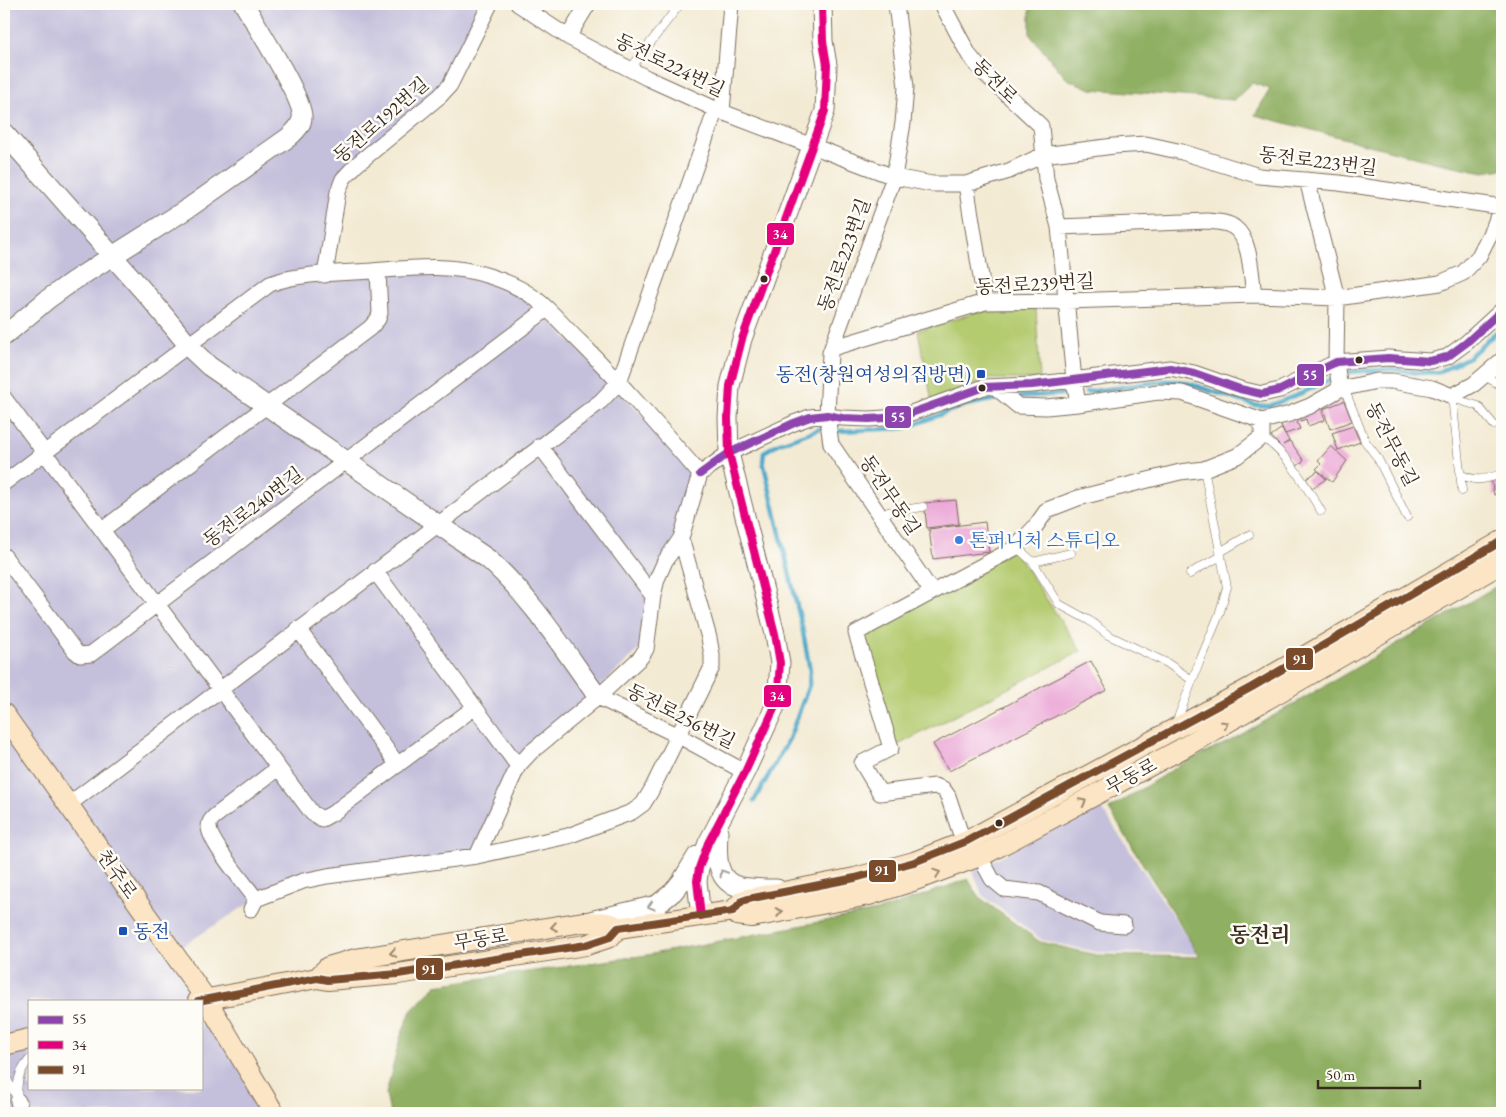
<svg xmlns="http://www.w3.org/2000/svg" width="1506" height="1117" viewBox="0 0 1506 1117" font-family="'EB Garamond','Noto Serif KR',serif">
	<rect width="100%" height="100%" fill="#fdfcf7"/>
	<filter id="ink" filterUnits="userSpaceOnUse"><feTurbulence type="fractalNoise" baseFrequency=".02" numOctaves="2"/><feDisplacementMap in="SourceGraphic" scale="10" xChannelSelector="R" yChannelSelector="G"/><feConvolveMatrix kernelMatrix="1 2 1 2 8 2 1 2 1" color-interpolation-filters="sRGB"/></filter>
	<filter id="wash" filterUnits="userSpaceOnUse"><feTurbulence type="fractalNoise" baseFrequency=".0096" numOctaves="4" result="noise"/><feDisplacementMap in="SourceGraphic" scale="20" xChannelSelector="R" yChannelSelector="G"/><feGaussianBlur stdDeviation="1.12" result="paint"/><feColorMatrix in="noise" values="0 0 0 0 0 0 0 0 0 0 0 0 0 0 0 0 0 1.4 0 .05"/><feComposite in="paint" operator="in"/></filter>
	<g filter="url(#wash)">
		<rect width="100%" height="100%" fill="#f3ead3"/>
		<path fill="#c4c0db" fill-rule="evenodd" d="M4,4h486l-34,71 -113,104 -18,95 125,-7 67,20 183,187 -35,87 -18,81 -116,110 -54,104 -150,20 -71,23 -83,53 99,155 -11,6h-257zM29,1001h172v87h-172z
			M1099,804l99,150 -102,-2 -54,-12 -60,-45 -9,-24z"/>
		<path fill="#b4cb6f" stroke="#787a46" d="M1036,309l4,70h-52l-56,22 -14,-70 62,-20z
			M1014,550l67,101 -187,96 -34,-113z"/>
		<path fill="#8faf62" stroke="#656c40" d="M1030,4h472v165l-18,3 -50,-10 -179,-47 15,-26 -18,-6 -18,17 -143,-11 -24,-10 -37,-44z
			M1502,583v530h-1112l-4,-19 14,-56 11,-27 25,-26 211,-30 235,-45 86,-31 11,18 61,45 56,13 104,2 -91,-148 71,-44 50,-24z"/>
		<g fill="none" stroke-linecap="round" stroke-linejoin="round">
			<path stroke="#4aa8c9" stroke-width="4.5" d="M1350,372l41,-3 27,4 21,-1 30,-15 33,-30
				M1086,392l79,-11 19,1 70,23 15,1 33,-13 29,-14
				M1014,397l51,-3
				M839,431l66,-3 61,-23 36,-7
				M754,801l35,-62 20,-54 1,-15 -8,-43 -39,-166 1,-9 13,-8 42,-15"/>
		</g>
		<g id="blocks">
			<path fill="#eba7d7" d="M1344,401l8,20 -22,8 -7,-20z
				M1321,409l4,11 -17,6 -2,-7 -9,3 3,7 -15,5 -5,-11z
				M1353,426l7,16 -22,8 -6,-17z
				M1282,428l7,13 -6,4 7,-4 14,20 -7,5 -26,-30z
				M1331,446l16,15 -15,21 -16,-13 5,-5 -3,-3z
				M1318,471l8,8 -14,9 -6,-9z
				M1500,477l2,16 -8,2 -3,-16z
				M956,500l3,24 -32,4 -3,-25z
				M985,522l4,30 -56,7 -4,-30z
				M1091,661l16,29 -158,81 -16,-27z"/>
		</g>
	</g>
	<g filter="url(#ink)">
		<use href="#blocks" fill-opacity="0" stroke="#7b6d5d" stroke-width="1"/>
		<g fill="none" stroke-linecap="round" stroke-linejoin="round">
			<defs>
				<path id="service" d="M631,68l49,-64
					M1487,374l-2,2 17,10
					M1344,388l21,53 12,16 30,60
					M1452,396l10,95
					M1452,398l26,8 16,19
					M1262,437c27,18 42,46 59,74
					M1460,474c17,9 25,5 42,0
					M882,519l6,-7 35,-5
					M1015,548l7,4 11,10 26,42 31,17 18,14 59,28 25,17
					M1220,552l29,-17
					M1033,562l38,-9
					M1190,574c10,-8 20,-11 31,-18
					M1176,723l23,-60 20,-48 8,-28 -23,-118
					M4,1074l11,20
					M18,1101c-2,-16 0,-28 11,-41"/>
				<path id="minor" d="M518,4l50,33 79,41 75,34 172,65 38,7h34l43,-13 34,-16 71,-9 32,-2 36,8 77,24 80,7 163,24
					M896,4l10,83 -3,36 -9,54 -64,176 -3,62 4,29 101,148
					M942,4l27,51 13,16 59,55 5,53 13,48 15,153 4,24
					M568,37l20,-33
					M722,112l9,-108
					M1307,180l30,118 -1,64 4,27
					M966,184l19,118
					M1059,227l149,-6c8,1 20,1 27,7 16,12 16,47 19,67
					M325,275l13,-83 5,-13 13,-14 84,-69 10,-11 40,-81
					M832,348l153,-46 81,-1 188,-6 83,3 103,-15 23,-10 16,-17 16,-32 6,-17
					M995,387l23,19 28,1 32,-3 80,-12 24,1 80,28 28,-7 20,-8 30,-17 37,-8h15l40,7 20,8 22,-12 28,-24
					M4,398l308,415 10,6 11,-6 142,-106
					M540,446l113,150
					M700,474l29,-21 65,-30 16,-6 17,-2 15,3 27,1 31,-2 84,-30 48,-2 138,-17 24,5 46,16 22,5 18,-4 56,-28 52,-4 42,3 17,-4 19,-14 36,-33
					M4,483l266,-199c28,-11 72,-11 102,-13 39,-3 78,-8 117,5 16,5 34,13 47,23 16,12 29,29 44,43 42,42 81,87 120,132
					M102,530l268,-202 8,-9 2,-6 -2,-42
					M4,556l71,95 5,4 11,-1 456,-345
					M375,571l143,195
					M298,629l100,136
					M598,697l81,39 66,36
					M68,805l533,-404 18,-19 97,-273
					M960,832l-12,-36 -5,-7 -8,-3 -55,7 -18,-30 29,-15 -35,-115 159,-85 20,-21 12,-17 31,-12 58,-15 44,-11 24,-3 33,-13 25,-19v-16
					M477,856l41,-90 13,-14 67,-55 43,-40 5,-8 7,-53 4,-17 8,-18 16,-23 19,-64
					M986,868l6,11 12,10 35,4 61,30 24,2
					M256,899c-10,-14 -47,-57 -47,-72 0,-5 2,-7 5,-10l64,-49
					M251,909l5,-10 47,-18 24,-5 150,-20 91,-20 64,-24 11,-8 8,-13 61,-124v-12l-3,-17 -28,-100
					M18,1101l3,12"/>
				<path id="tertiary" d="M4,133l149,169 40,49 16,15 279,193c44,39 76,91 110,138
					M4,336l44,-37 25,-18 117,-74 99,-70c5,-5 12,-10 13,-19 3,-17 -47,-95 -58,-114
					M718,832c-1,20 -4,51 23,55 12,2 24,2 36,2
					M701,916l-4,-35 2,-13 9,-25 38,-73 31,-68 3,-39 -5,-29 -46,-181 -1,-35 2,-32 12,-47 83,-228 2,-46 -4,-24 -1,-37
					M590,921l67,-16 16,-13 9,-11 15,-25"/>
				<path id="secondary" d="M4,714l202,285 68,114
					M733,911l4,4 15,2 117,-22 44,-14 70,-26 198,-106 321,-186
					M317,978l11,-11 27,-8 228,-37c11,1 27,-2 35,6
					M198,1001l119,-23 11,2 70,-6 188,-29 24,-8 8,-9 115,-17 9,-10 6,-2 107,-21 59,-16 53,-21 285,-154 250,-146
					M4,1045l25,-6"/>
			</defs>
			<use href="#service" stroke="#7b6d5d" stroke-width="9"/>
			<use href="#minor" stroke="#7b6d5d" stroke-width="17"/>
			<use href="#tertiary" stroke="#7b6d5d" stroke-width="21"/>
			<use href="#secondary" stroke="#7b6d5d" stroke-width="22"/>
			<use href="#service" stroke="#fff" stroke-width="8"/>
			<use href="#minor" stroke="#fff" stroke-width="15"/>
			<use href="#tertiary" stroke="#fff" stroke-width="19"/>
			<use href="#secondary" stroke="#fce5c4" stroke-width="20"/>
			<defs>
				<path id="bus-1" d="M700,474l29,-21 65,-30 16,-6 17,-2 15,3 27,1 31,-2 84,-30 48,-2 138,-17 24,5 46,16 22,5 18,-4 56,-28 52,-4 42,3 17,-4 19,-14 36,-33"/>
				<path id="bus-2" d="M701,916l-4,-35 2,-13 9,-25 38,-73 31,-68 3,-39 -5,-29 -46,-181 -1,-35 2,-32 12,-47 83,-228 2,-46 -4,-24 -1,-37"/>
				<path id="bus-3" d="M198,1001l119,-23 11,2 70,-6 188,-29 24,-8 8,-9 115,-17 9,-10 6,-2 107,-21 59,-16 53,-21 285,-154 250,-146"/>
			</defs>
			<use href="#bus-1" stroke="#fdfcf7" stroke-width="11"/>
			<use href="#bus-2" stroke="#fdfcf7" stroke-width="11"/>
			<use href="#bus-3" stroke="#fdfcf7" stroke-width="11"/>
			<use href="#bus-1" stroke="#8e44ad" stroke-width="8"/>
			<use href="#bus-2" stroke="#e5007d" stroke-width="8"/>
			<use href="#bus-3" stroke="#7a4b2a" stroke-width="8"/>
		</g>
		<defs><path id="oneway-chevron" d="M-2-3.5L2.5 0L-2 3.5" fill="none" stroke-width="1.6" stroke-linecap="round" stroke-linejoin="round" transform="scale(1.25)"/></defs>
		<g stroke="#9c8871">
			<use href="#oneway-chevron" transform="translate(1225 724) rotate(-30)"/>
			<use href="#oneway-chevron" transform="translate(1083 802) rotate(-28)"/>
			<use href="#oneway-chevron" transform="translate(937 873) rotate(-19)"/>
			<use href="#oneway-chevron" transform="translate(779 912) rotate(-10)"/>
			<use href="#oneway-chevron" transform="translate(554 927) rotate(171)"/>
			<use href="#oneway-chevron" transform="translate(393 953) rotate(171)"/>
		</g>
		<g stroke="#a79f9a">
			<use href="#oneway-chevron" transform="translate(723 873) rotate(-122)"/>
			<use href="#oneway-chevron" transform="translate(651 906) rotate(163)"/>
		</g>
	</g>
	<g fill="#3b2a1e" stroke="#fdfcf7" stroke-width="2">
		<circle cx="764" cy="279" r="4.5"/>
		<circle cx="1359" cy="360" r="4.5"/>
		<circle cx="982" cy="388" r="4.5"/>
		<circle cx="999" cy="823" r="4.5"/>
	</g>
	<g fill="#1a4fb4" stroke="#fdfcf7" stroke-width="2">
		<rect x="976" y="369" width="10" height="10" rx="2.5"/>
		<rect x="118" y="926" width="10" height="10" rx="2.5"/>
	</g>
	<circle fill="#3f7fe0" stroke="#fdfcf7" stroke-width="2" cx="959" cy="540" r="5"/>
	<g text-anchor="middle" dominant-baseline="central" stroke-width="5" stroke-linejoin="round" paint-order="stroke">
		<g font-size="19" fill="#3b2a1e" stroke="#fdfcf7">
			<text transform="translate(670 65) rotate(26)">동전로224번길</text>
			<text transform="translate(995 81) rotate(45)">동전로</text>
			<text transform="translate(381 120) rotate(-41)">동전로192번길</text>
			<text transform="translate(1318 161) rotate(7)">동전로223번길</text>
			<text transform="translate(844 255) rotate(-70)">동전로223번길</text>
			<text transform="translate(1035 284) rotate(-3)">동전로239번길</text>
			<text transform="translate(1392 444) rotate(63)">동전무동길</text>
			<text transform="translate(890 495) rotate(56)">동전무동길</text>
			<text transform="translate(253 507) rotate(-37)">동전로240번길</text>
			<text transform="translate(681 716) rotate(27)">동전로256번길</text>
			<text transform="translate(1131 776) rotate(-28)">무동로</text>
			<text transform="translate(117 874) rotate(55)">천주로</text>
			<text transform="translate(481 939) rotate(-9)">무동로</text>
		</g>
		<g font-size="19" fill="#164399" stroke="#fdfcf7" text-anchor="end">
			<text x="971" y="374">동전(창원여성의집방면)</text>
			<text x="133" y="931" text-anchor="start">동전</text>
		</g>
		<g font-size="19" fill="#366cbe" stroke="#fdfcf7" text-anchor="start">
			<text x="969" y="540">톤퍼니처 스튜디오</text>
		</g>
		<g font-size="21" font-weight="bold" fill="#3b2a1e" stroke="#fdfcf7">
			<text x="1260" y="934">동전리</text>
		</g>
	</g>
	<g stroke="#fdfcf7" stroke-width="2">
		<rect x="766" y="222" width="29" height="24" rx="5" fill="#e5007d"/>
		<rect x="1296" y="363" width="29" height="24" rx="5" fill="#8e44ad"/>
		<rect x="884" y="405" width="28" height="24" rx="5" fill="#8e44ad"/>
		<rect x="1285" y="647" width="29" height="24" rx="5" fill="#7a4b2a"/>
		<rect x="763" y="684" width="29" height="24" rx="5" fill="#e5007d"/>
		<rect x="868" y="859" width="29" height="24" rx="5" fill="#7a4b2a"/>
		<rect x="415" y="957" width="29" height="24" rx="5" fill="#7a4b2a"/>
	</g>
	<g font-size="14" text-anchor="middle" font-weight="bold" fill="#fff">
		<text x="780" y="239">34</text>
		<text x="1310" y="380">55</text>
		<text x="898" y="422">55</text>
		<text x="1300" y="664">91</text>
		<text x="777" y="701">34</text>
		<text x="882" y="875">91</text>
		<text x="429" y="974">91</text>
	</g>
	<rect width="1506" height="1117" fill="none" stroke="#fdfcf7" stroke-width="20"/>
	<rect x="28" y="1000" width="175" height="90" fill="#fdfcf7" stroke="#afa8a0"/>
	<rect x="38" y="1016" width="25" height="8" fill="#8e44ad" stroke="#afa8a0"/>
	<text x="72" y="1024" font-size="15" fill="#3b2a1e">55</text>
	<rect x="38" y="1041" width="25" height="8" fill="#e5007d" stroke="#afa8a0"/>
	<text x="72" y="1050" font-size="15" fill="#3b2a1e">34</text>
	<rect x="38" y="1066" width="25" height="8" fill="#7a4b2a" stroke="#afa8a0"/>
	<text x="72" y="1074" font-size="15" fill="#3b2a1e">91</text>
	<path d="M1318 1080v8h102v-8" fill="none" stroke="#3b2a1e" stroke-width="2.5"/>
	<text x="1326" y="1080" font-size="15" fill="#3b2a1e" stroke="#fdfcf7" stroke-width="4" paint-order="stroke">50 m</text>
</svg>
